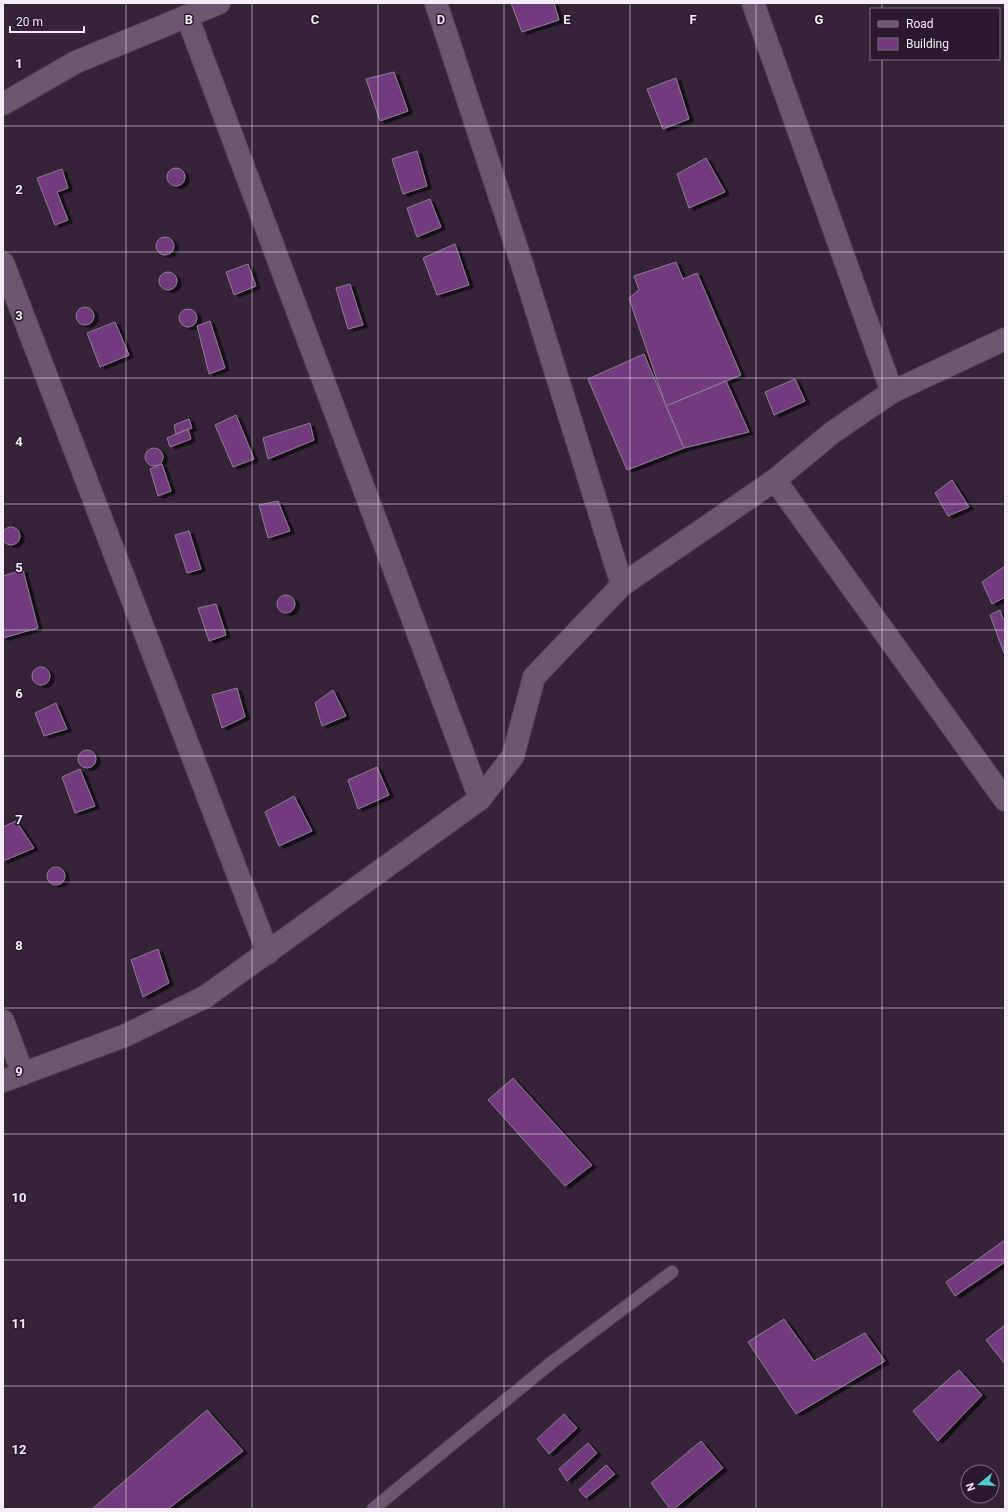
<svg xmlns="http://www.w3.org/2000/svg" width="1008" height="1512" viewBox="0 0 1008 1512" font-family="Roboto,sans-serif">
	<defs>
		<filter id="shadow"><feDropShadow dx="4.5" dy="2.5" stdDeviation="0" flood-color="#0009"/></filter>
	</defs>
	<rect width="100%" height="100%" fill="#352438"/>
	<path fill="#723a7d" stroke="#8f7b93" filter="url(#shadow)" d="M511,3h43l5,17 -37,12z
		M394,72l14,39 -28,10 -14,-42z
		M676,78l13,41 -26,10 -16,-40z
		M417,151l10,35 -24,8 -11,-35z
		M706,158l19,34 -36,16 -12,-34z
		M167 177a9 9 0 1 1 18 0a9 9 0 1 1-18 0Z
		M62,169l6,19 -11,4 11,28 -13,5 -18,-47z
		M430,199l11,28 -24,10 -10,-29z
		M156 246a9 9 0 1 1 18 0a9 9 0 1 1-18 0Z
		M455,244l14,41 -32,10 -14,-37z
		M676,262l7,17 14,-6 44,102 -75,31 -37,-108 10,-8 -5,-14z
		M248,264l8,22 -22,9 -8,-23z
		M159 281a9 9 0 1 1 18 0a9 9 0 1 1-18 0Z
		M350,284l13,41 -15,4 -12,-41z
		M76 316a9 9 0 1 1 18 0a9 9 0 1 1-18 0Z
		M179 318a9 9 0 1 1 18 0a9 9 0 1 1-18 0Z
		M210,321l15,47 -16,6 -12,-48z
		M115,322l14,33 -29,12 -13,-34z
		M644,354l40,94 -57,22 -39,-91z
		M795,379l10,22 -31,14 -9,-23z
		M726,381l23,51 -65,16 -18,-42z
		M236,415l18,44 -21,8 -18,-42z
		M189,419l3,9 -16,6 -2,-9z
		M310,423l4,17 -46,19 -5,-21z
		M188,429l3,10 -21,8 -3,-9z
		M145 457a9 9 0 1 1 18 0a9 9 0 1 1-18 0Z
		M162,464l9,27 -13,5 -8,-27z
		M952,480l17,27 -21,9 -13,-23z
		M278,501l12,30 -22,7 -9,-33z
		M2 536a9 9 0 1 1 18 0a9 9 0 1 1-18 0Z
		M189,531l12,38 -14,4 -12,-38z
		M1005,566v31l-13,7 -10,-22z
		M23,570l15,58 -35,10v-62z
		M277 604a9 9 0 1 1 18 0a9 9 0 1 1-18 0Z
		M216,604l10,31 -17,6 -11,-33z
		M1000,610l3,9 2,-1 -1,35 -14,-38z
		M32 676a9 9 0 1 1 18 0a9 9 0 1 1-18 0Z
		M237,688l8,29 -23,11 -10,-33z
		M333,690l13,26 -24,10 -7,-23z
		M56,703l11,26 -23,7 -9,-23z
		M78 759a9 9 0 1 1 18 0a9 9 0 1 1-18 0Z
		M377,767l12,28 -31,14 -10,-29z
		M80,769l15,37 -20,7 -13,-36z
		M294,796l18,35 -33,15 -14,-34z
		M16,821l18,27 -31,13v-34z
		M47 876a9 9 0 1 1 18 0a9 9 0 1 1-18 0Z
		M158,949l11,34 -26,14 -12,-37z
		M513,1078l79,87 -27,21 -77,-86z
		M1005,1240v22l-50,34 -9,-14z
		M784,1319l30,42 51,-28 20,28 -89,53 -48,-72z
		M1005,1325v39l-19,-24z
		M959,1370l23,25 -44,46 -25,-30z
		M207,1410l36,41 -75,58h-76z
		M564,1414l13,14 -28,26 -12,-15z
		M701,1441l22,27 -49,41h-4l-19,-26z
		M588,1443l9,10 -30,28 -8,-12z
		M606,1465l9,9 -29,24 -7,-8z"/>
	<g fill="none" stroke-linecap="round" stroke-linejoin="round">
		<defs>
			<path id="service" d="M373,1509l178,-146 121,-91"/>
			<path id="minor" d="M436,3l86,261 100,321
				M753,3l139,389
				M187,16l293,783
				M3,104l73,-42 143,-59
				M3,263l265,690
				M775,480l230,320
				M3,1021l20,53
				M3,1081l121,-45 81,-39 275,-198 33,-43 21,-79 88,-92 153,-105 58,-48 59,-40 113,-53"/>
		</defs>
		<use href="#service" stroke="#504253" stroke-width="14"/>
		<use href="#minor" stroke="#504253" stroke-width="24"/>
		<use href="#service" stroke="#6b576e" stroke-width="12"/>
		<use href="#minor" stroke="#6b576e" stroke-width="22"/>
	</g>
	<path fill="none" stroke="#f6ebf8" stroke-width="1" stroke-opacity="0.55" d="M126,3v1506M252,3v1506M378,3v1506M504,3v1506M630,3v1506M756,3v1506M882,3v6M882,59v1450M3,126h1002M3,252h1002M3,378h1002M3,504h1002M3,630h1002M3,756h1002M3,882h1002M3,1008h1002M3,1134h1002M3,1260h1002M3,1386h1002"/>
	<g font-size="13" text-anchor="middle" font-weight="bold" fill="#f6ebf8" stroke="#2b1a2e" stroke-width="3" stroke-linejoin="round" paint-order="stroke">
		<text x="189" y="24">B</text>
		<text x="315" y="24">C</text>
		<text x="441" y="24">D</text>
		<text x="567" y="24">E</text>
		<text x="693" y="24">F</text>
		<text x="819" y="24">G</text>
		<text x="19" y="68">1</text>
		<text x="19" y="194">2</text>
		<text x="19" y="320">3</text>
		<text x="19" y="446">4</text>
		<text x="19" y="572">5</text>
		<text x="19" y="698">6</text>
		<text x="19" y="824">7</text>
		<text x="19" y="950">8</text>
		<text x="19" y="1076">9</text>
		<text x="19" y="1202">10</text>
		<text x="19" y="1328">11</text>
		<text x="19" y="1454">12</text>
	</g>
	<rect width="1008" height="1512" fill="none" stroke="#f6ebf8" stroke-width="8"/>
	<rect x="870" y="8" width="130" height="52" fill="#2b1a2e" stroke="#7c6e7f"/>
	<rect x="878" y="21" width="20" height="6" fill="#6b576e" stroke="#7c6e7f"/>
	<text x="906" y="28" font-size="12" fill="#f6ebf8">Road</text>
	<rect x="878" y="38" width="20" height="12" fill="#723a7d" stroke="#7c6e7f"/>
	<text x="906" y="48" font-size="12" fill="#f6ebf8">Building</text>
	<g transform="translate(980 1484) rotate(252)"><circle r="19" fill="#2b1a2e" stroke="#7c6e7f"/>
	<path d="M0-3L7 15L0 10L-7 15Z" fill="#52cdcf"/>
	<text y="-6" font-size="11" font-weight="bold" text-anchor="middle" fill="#f6ebf8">N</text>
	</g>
	<path d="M10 26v6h74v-6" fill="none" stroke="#f6ebf8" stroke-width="2"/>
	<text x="16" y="26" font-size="12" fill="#f6ebf8" stroke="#2b1a2e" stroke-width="3" paint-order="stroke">20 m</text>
</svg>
